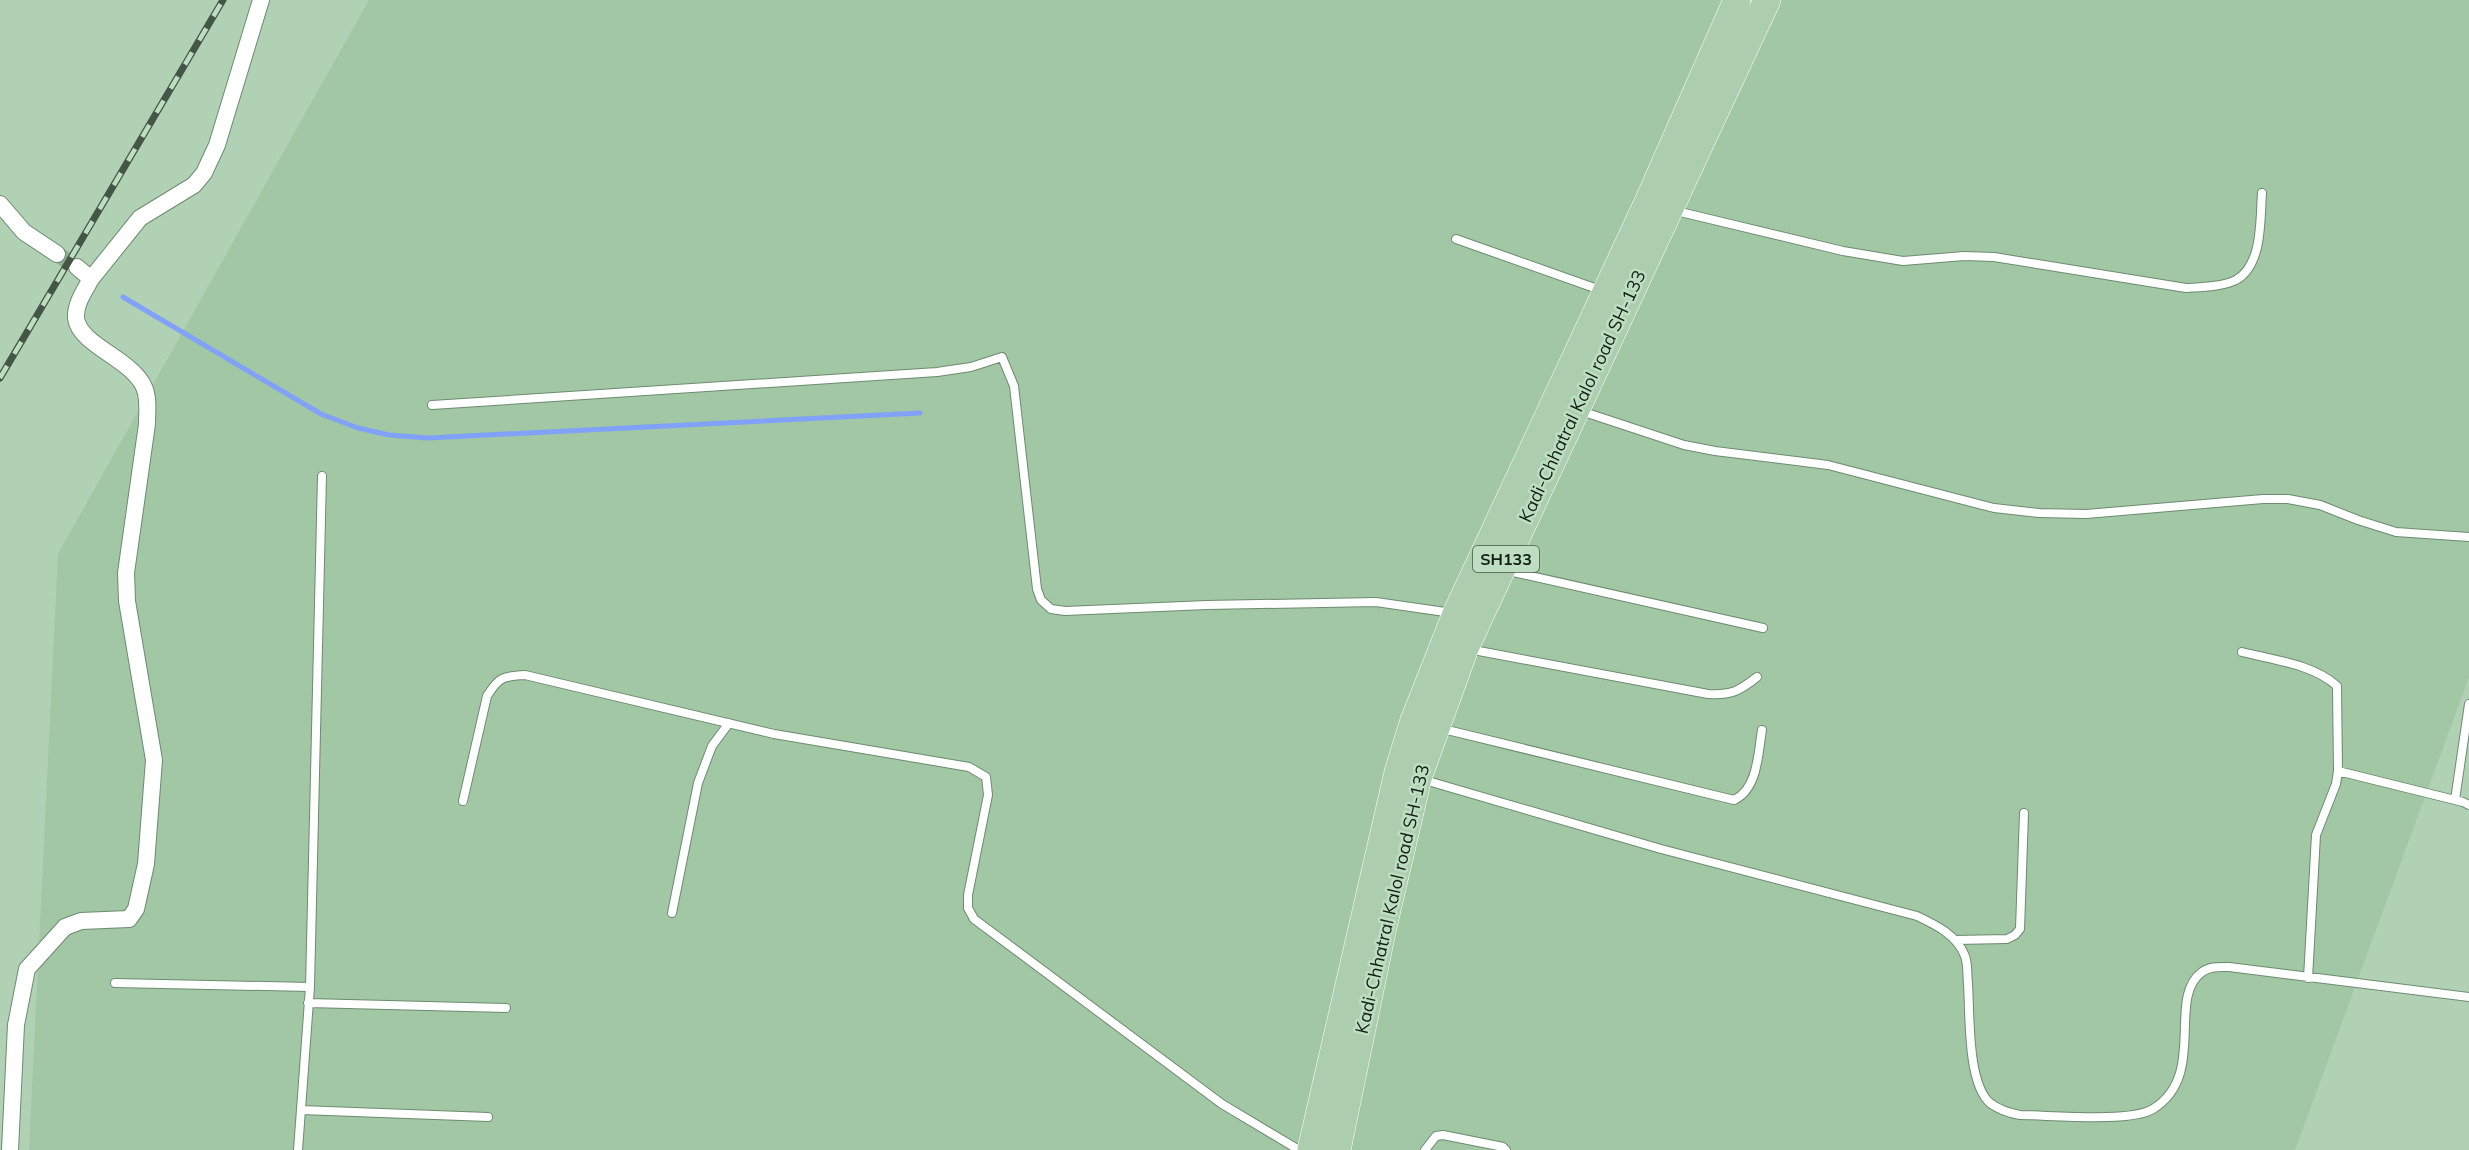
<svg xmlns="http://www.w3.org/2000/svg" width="2469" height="1150" viewBox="0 0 2469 1150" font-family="Mulish,sans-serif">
	<rect width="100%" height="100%" fill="#b0d1b3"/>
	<path fill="#a1c7a4" d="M369,0h2100v677l-174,473h-2266l29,-596z"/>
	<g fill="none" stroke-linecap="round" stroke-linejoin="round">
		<path stroke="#81a2f8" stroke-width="5" d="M123,297l198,117 37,14 31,7 39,3 492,-25"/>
		<path stroke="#91ad93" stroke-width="16" stroke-dasharray="16 8" stroke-linecap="butt" d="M57,254l20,13"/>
		<defs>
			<path id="service" d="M1672,210l171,41 60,10 61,-5 30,1 192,31c16,-1 35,-1 50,-8 27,-15 24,-61 26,-87
				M1456,239l147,52
				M432,405l505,-33 34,-5 31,-10 12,29 23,203 4,11 10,9 14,2 142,-6 169,-3 76,11
				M1578,410l106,35 31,6 113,14 166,43 45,5 47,1 177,-15h25l32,6 38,15 38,12 73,5
				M1504,570l259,58
				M1468,649l240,45c23,1 30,-2 49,-17
				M2242,652c31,8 71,12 95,34l1,85 -2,13 -20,51 -8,143
				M1439,728l295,72c24,-11 24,-47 28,-70
				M2338,771l125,31 6,3
				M1421,779l240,70 256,67c19,9 40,19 48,40 3,8 2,19 3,28 2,29 -1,99 22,119 9,7 19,10 30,12 29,0 110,8 133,-6 55,-34 13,-111 49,-137 8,-6 18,-5 27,-5l240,30
				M2455,800l14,-96
				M463,801l24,-105c12,-19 16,-20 38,-21l249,59 195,33 17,10 2,18 -20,100v13l6,11 248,185 77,46
				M672,913l26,-130 14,-37 17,-23
				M1955,940l52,-1 8,-4 5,-6 4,-116
				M115,983l195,4
				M308,1003l198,5
				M301,1110l187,7
				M298,1150l12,-163 12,-511
				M1425,1150l11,-14 7,-1 60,12 3,3"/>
			<path id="minor" d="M0,204l24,28 33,22
				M91,279l49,-61 54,-33 10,-12 13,-28 44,-145
				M10,1150l6,-125 11,-56 38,-42 16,-6 48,-2 7,-10 10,-45 8,-104 -27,-159 -1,-28 21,-149c0,-12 2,-26 -3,-37 -12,-28 -65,-42 -68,-69 -1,-14 9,-28 15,-39l-14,-12"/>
			<path id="primary" d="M1311,1150l87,-378 15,-49 43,-109 192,-412 89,-202
				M1337,1150l46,-223 35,-149 47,-130 302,-648"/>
		</defs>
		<use href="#service" stroke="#6d8b70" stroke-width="10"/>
		<use href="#minor" stroke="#6d8b70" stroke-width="18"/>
		<use href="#primary" stroke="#fff" stroke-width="28"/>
		<use href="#service" stroke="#fff" stroke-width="8"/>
		<use href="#minor" stroke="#fff" stroke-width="16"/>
		<use href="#primary" stroke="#acceaf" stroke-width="27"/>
		<defs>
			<path id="rail" d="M0,378l223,-378"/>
		</defs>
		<use href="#rail" stroke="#445746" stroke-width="7"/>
		<use href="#rail" stroke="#bddec0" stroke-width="4.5" stroke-dasharray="14" stroke-linecap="butt"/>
	</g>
	<g text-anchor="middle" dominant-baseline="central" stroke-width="5" stroke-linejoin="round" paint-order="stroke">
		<rect fill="#bddec0" stroke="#465848" stroke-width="1.5" x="1473" y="546" width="66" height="26" rx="4.5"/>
		<g font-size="16" font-weight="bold" fill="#131f14">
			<text x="1506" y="559">SH133</text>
		</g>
		<g font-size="18" fill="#131f14" stroke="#bddec0">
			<text transform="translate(1582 396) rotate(-65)">Kadi-Chhatral Kalol road SH-133</text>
			<text transform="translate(1392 899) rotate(-77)">Kadi-Chhatral Kalol road SH-133</text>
		</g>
	</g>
</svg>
